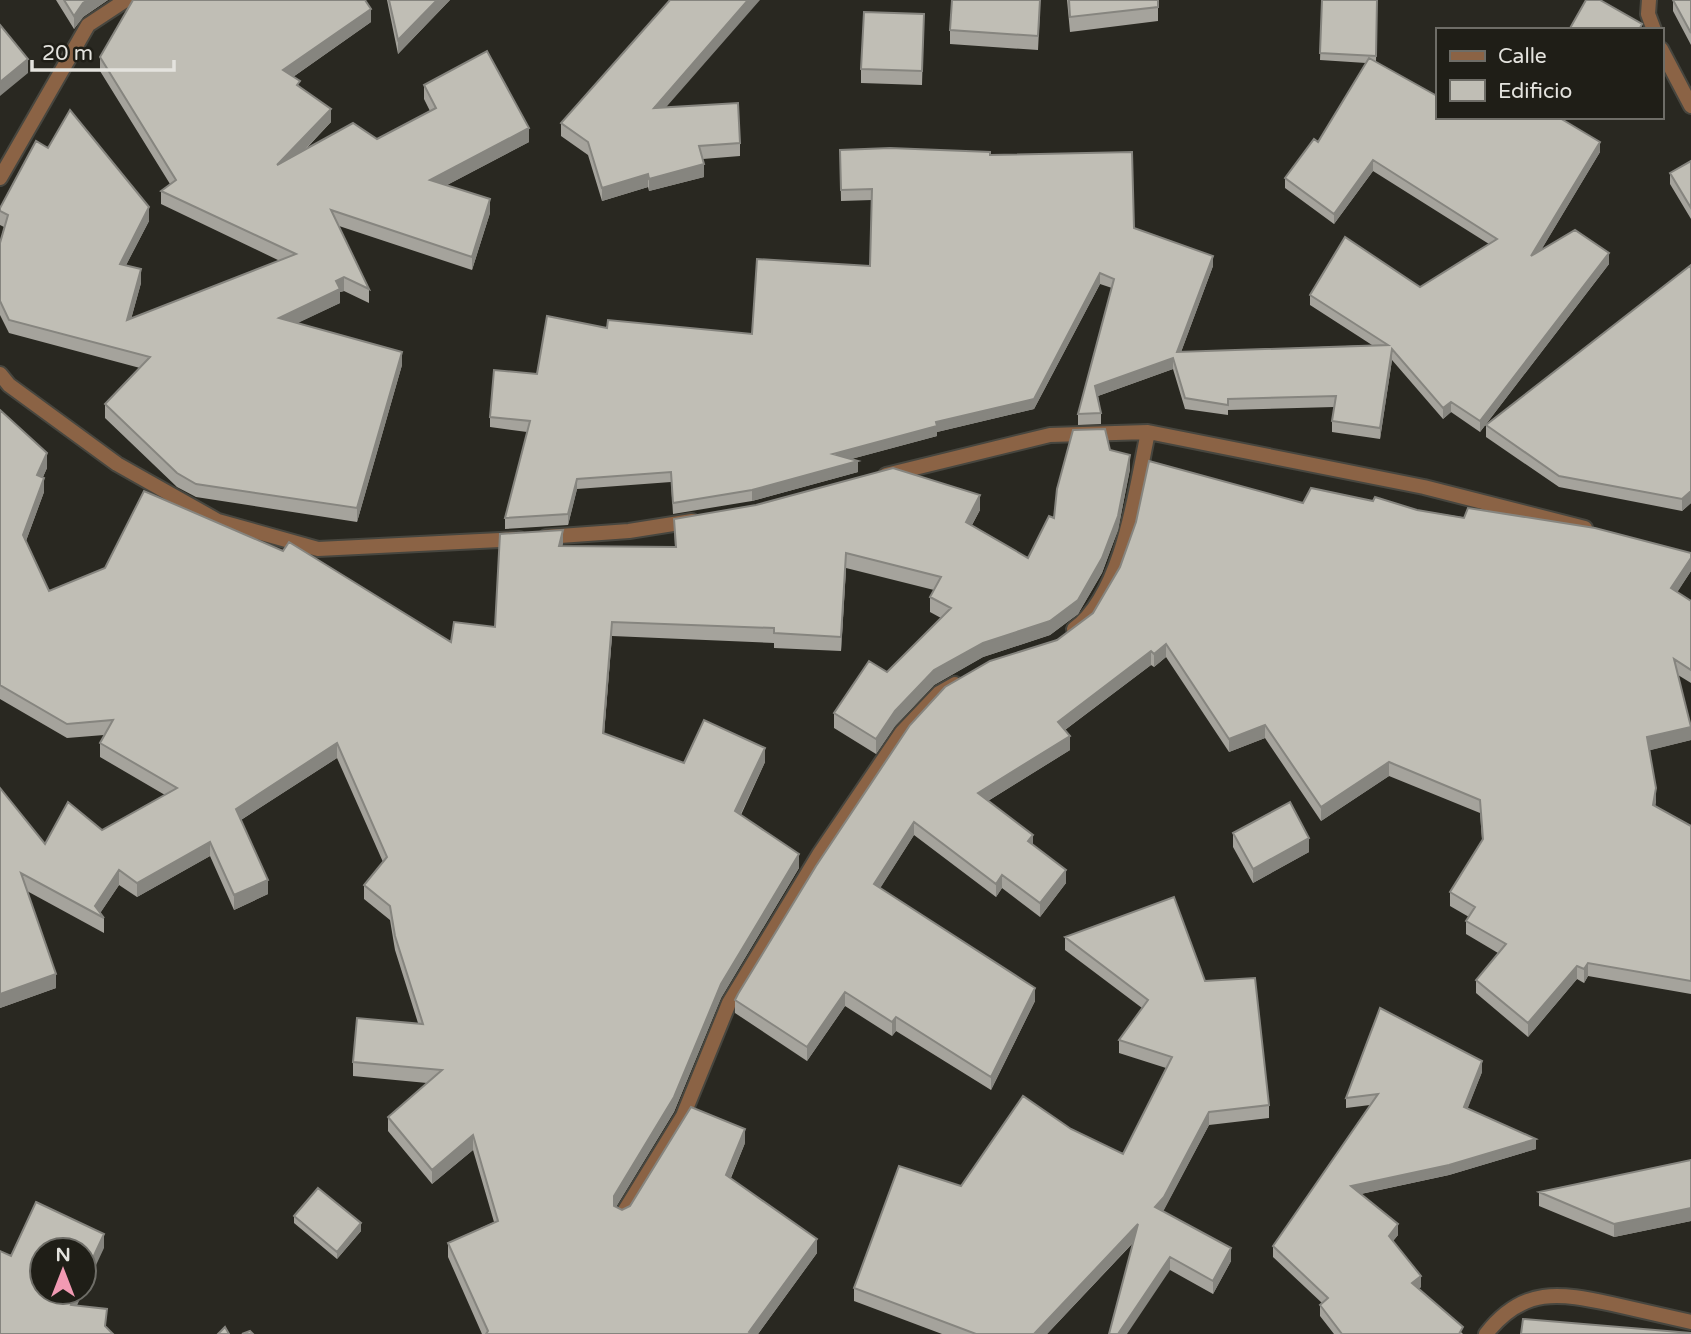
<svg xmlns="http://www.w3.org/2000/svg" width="1691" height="1334" viewBox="0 0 1691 1334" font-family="'Varela Round',sans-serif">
	<rect width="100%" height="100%" fill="#292821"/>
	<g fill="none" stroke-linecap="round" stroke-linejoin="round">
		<defs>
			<path id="minor" d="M1649,0l-1,14 6,16
				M1661,49l30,57
				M0,178l88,-153 38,-25
				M0,374l9,11 108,79 101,57 100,28 201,-10
				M886,475l164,-40 98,-3 276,55 161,41
				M546,537l83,-6 63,-10
				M1074,629c49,-36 62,-140 74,-197
				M622,1215l61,-99 46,-113 91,-150 82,-121 37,-39 16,-9
				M1486,1334c37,-48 74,-41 126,-30 26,6 53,12 79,18"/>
		</defs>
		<use href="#minor" stroke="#47463f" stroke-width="18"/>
		<use href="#minor" stroke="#8b6345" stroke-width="14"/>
	</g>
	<path fill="#a5a39c" d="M56,0h52l-25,17 -9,12z
		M387,0h63l-52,54z
		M1067,0h91v21l-88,11z
		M1322,0h55l-1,62 61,55 163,35 -59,98 68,14 -129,168 -29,-20 -8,7 -51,-59 -12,79 -48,-7v-11l2,-14 -106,3v5l-43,-6 -12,-40 -75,27 3,17v11l-23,1v-11l34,-126 -12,-4 -66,125 -97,23v4l-86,23 7,13 -106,29 -79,13 -2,-32 -94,7 -9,36 -63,4v-11l22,-86 -37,-5v-10l47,-43 70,-46 145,6 118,-68 2,-66 -31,1 -1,-51 150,5 144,73 79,38 -32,86 191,-7 -62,-40v-10l110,-8 69,-43 -116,-73 -39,53 -49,-36v-10l33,-36 48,-79 -46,-3z
		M1673,0h18v45l-18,-34z
		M1040,11l-2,39 -88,-6v-14z
		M924,14l-2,71 -61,-2v-14z
		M371,22l-78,55 7,10 31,35 -26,28 72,-11 53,-28 -6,-12v-14l105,57 -82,43 43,28 -18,57 -133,-44 30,63v14l-25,-12 -4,1v11l-43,20 105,42 -45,157 -161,-25 -19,-10 -72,-69v-14l35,-36 -131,-35 -9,-18v-72l4,-16 -4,-2v-17l149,13 -23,44 15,18 -10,36 149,-58 -119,-57v-13l9,-7 -70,-113v-14z
		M666,108l74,35v13l-37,3 1,18 -55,14 -1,-4 -46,14 -14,-46 -27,-19v-13z
		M1691,161v58l-21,-35v-11z
		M1691,265v238l-9,8 -123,-24 -73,-50v-12z
		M0,410l47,58 -4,9 1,15 -18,49 23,50 402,51 44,-15 68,-81 112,1 -1,-28 306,-9 -8,15 56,33 26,-40 56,-68 20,19 -12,61 -16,43 -24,41 -28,21 -67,22 -49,28 -39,41 -19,28 -42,-26v-15l53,-41 54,-54 -11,-6v-15l4,-7 -88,-22 -5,83 -67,-3v-5l-162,-7 -8,98 80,29 81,-1 -24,53 58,53 -78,130 -47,114 -58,95 6,3 123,-67 -14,35 86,75 -59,81h-276l-34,-77v-14l46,-21 -21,-72 -41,34 -44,-53v-14l39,-34 -74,-7v-14l65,-39 -23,-73 -5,-30 -26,-21v-14l19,-23 -46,-104 -96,62 27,74 -34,16 -24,-54 -73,41 -18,-12 -19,28 4,5v15l-77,-42 29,97 -56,20v-220l45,56 57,-14 63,-35 -65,-38v-14l4,-8 -37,3 -67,-39z
		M1303,503l114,7 274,43v18l-14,21 14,9v82l-13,-8 13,65 -41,10 6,51 -1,6 36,19v168l-103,-18 -4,7 -7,-4 -49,58 -52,-44v-13l22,-27 -32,-19v-13l3,-4 -19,-11v-14l32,-52 -2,-27 -91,-37 -68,45 -56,-83 -36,14 -63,-95 -12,10 -3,-2 -86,65 5,20 -82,51 45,44 33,38 -26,34 -38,-29 -6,9 -82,-62 -34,53 155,113 -44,89 -95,-59 -4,5 -47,-30 -38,55 -72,-48v-13l322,-360z
		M1233,833l76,19 -56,31 -20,-36z
		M1065,937l140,44 64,124v13l-60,7 -46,86 68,50 -18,33 -43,-24 -37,-27 -86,91h-105l-88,-33v-13l107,-102 110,-57 52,25 43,-86 -47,-15v-13l23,-32 -77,-58z
		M1482,1072l-15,37 69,40 -87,26 -88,19 37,41 -5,6 28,46 -3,2 45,45h-129l-14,-18v-11l2,-2 -49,-46v-11l97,-141 -24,3v-10z
		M1691,1160v61l-77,16 -75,-31v-14z
		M294,1216l67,15 -24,28 -43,-36z"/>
	<path fill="#86857f" d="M88,0h20l-25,17 -9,12v-13l9,-13z
		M437,0h13l-52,54v-14z
		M748,0h12l-106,121v-13z
		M371,9v13l-88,62v-14z
		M28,59v14l-28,23v-14z
		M331,109v13l-54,56v-13z
		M529,128v14l-99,52v-14z
		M1600,142v10l-69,115v-11z
		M1373,160v11l-39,53v-10z
		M704,164v13l-55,14v-12z
		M648,174v13l-46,14v-13z
		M490,199v14l-18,57v-13z
		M149,207v14l-29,56v-13z
		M1609,253v11l-129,168v-11z
		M1213,256v10l-36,97v-11z
		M141,269v14l-14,51v-14z
		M1100,273v11l-66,125 -97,23v4l-104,28v-10l103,-32z
		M344,277v14l-4,1v11l-61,29v-14l57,-37z
		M1392,349v11l-12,79v-11z
		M402,352v13l-45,157v-14z
		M1173,358v11l-78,28v-11z
		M1451,402v10l-8,7v-11z
		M47,453v15l-10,22v-15z
		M1130,455v14l-12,61 -16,43 -24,41 -28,21 -67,22 -49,28 -39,41 -19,28v-15l19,-28z
		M858,461v11l-106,29v-11z
		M44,478v14l-21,57v-14z
		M577,479v10l-9,36v-11z
		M1691,491v12l-9,8v-12z
		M980,495v15l-14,26v-14z
		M563,530v14l-4,16v-14z
		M846,553v15l-5,83v-14z
		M1691,558v13l-20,31v-14z
		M612,622v14l-9,112v-15z
		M1166,644v13l-12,10v-13z
		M1151,651v14l-93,70v-13z
		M1265,725v13l-36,14v-13z
		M1691,727v13l-44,11v-14z
		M1070,736v14l-92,57v-14z
		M337,743v15l-101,65v-14z
		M765,748v14l-30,64v-15z
		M1389,762v14l-68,45v-14z
		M1656,788v13l-3,18v-14z
		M914,822v13l-40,63v-14z
		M1033,835v13l-5,-7z
		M1309,838v14l-56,31v-14z
		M210,842v14l-73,41v-14z
		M799,854v14l-78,130 -47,114 -60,98v-14l107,-212z
		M119,870v15l-20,30 -4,-9z
		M1066,870v13l-26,34v-14z
		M1002,875v13l-6,9v-13z
		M268,880v14l-34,16v-15z
		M1588,963v13l-4,7v-14z
		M1577,966v13l-49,58v-14z
		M56,974v14l-56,20v-14z
		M1035,988v13l-44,89v-13z
		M845,992v14l-38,55v-14z
		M896,1017v14l-4,5v-14z
		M1482,1061v11l-18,46v-11z
		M1209,1112v13l-45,85 -9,10v-13z
		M745,1129v14l-19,46v-14z
		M473,1135v15l-41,34v-14z
		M1536,1139v10l-87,26 -98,21v-10z
		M1691,1208v13l-77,16v-13z
		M361,1223v8l-24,28v-7z
		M1138,1224v13l-91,97h-13z
		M1398,1224v11l-9,11v-10z
		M104,1234v14l-20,43v-14z
		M817,1239v14l-59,81h-9v-2z
		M1231,1248v13l-18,33v-13z
		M1170,1257v13l-43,64h-9z
		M1421,1276v11l-9,7v-11z
		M77,1292h6l-12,27v-14z"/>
	<path fill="#c0beb5" stroke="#86857f" stroke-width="2" d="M64,0h24l-5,3 -9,13z
		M133,0h232l6,9 -88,61 17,11 -3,4 34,24 -54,56 76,-42 24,16 59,-31 -12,-23 63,-34 42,77 -99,52 60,19 -18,58 -141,-47 38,79 -25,-12 -8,4 4,8 -61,29 123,34 -45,156 -161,-24 -19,-11 -72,-69 45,-47 -141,-37 -9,-19v-58l8,-28 -8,-4v-3l36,-67 12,7 22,-38 79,97 -29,57 21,5 -14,51 169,-66 -135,-63 15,-11 -76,-123z
		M389,0h48l-39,40z
		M670,0h78l-94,108 84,-5 2,40 -41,3 5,18 -55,15 -1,-5 -46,14 -14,-46 -27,-19z
		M952,0h88l-2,36 -88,-6z
		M1069,0h89v7l-88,10z
		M1322,0h55l-1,56 -56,-3z
		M1586,0h14l42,24 -3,6h-70z
		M1673,0h18v33z
		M864,12l60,2 -2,57 -61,-2z
		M0,25l28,34 -28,23z
		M1369,58l68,38v21h121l42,25 -69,114 44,-26 34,23 -129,168 -29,-19 -8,6 -51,-59 -12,79 -48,-7 4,-25 -108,3v6l-43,-7 -12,-40 -78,28 6,27 -23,1 36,-135 -14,-6 -66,126 -98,23 1,4 -104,28 25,7 -106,29 -79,13 -2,-31 -94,7 -9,35 -63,4 25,-97 -40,-4 4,-47 43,4 10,-58 60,12 1,-8 144,14 5,-75 113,7 2,-77 -31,1 -1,-40 50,-2 100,4v3l142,-3 2,76 79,28 -36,96 211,-7 -78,-50 35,-58 75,50 77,-48 -124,-79 -39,54 -49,-36 29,-39 4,3z
		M1691,161v47l-21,-35z
		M1691,265v226l-9,8 -123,-23 -73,-51z
		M0,410l47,43 -10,22 7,3 -21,57 26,56 56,-23 39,-77 139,60 6,-9 162,100 3,-20 41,5 5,-93 63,-4 -4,16 117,1 -2,-28 82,-14 137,-37 87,27 -14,27 62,36 21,-42 5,2 3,-29 16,-59 32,-1 5,21 20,5 -12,61 -16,42 -24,42 -28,21 -67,22 -49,27 -39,41 -19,28 -42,-26 35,-52 18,11 64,-64 -21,-11 11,-20 -95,-24 -5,84 -67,-4v-5l-162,-6 -9,111 81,30 20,-43 61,28 -30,63 64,43 -78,130 -47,113 -60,99v10l8,4 8,-4 61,-99 54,22 -19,46 91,64 -68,93 3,2h-266l2,-3 -40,-88 50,-22 -25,-86 -41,35 -44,-53 54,-47 -89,-8 4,-44 66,6 -28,-88 -5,-30 -26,-21 23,-28 -50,-114 -101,66 32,71 -34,15 -24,-53 -73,41 -18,-13 -24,36 9,12 -83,-45 35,101 -56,20v-206l45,56 23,-42 34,28 75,-42 -77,-45 13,-23 -46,4 -67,-39z
		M1149,461l154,42 8,-15 62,13 2,-4 42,13 47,8 4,-10 127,20 96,25v5l-20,30 20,13v69l-17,-11 17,68 -44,10 9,51 -3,17 38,21v155l-103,-18 -4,6 -7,-3 -49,57 -52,-43 30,-36 -40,-23 9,-14 -25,-15 33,-53 -3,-39 -91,-38 -68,45 -56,-82 -36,14 -63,-95 -12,10 -3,-3 -93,71 12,14 -92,57 55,42 -5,6 38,29 -26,33 -38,-28 -6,9 -82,-62 -40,62 161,104 -44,89 -95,-60 -4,5 -47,-30 -38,55 -72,-47 3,-6 78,-128 94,-141 35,-38 45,-26 67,-21 36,-27 27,-46 16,-45z
		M1290,802l19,36 -56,31 -20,-36z
		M1174,897l31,84 50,-3 14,127 -60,7 -45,85 -9,10 76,41 -18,33 -43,-24 -52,77h-9l29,-110 -104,110h-58l-122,-46 45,-122 62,20 62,-90 48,33 52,25 49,-97 -53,-17 29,-40 -83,-63z
		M1380,1008l102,53 -18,46 72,32 -87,26 -98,21 47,38 -9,12 32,40 -9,7 51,44 -4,7h-117l-22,-29 8,-7 -55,-52 105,-152 -32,4z
		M1691,1160v48l-77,16 -75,-32z
		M318,1188l43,35 -24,29 -43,-36z
		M36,1202l68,32 -20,43v-27h-42v42h35l-6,13 36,4 -2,17 8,8h-113v-83l11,5z
		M1523,1319l168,14v1h-170z
		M225,1327l4,7h-11z
		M250,1331l3,3h-11z"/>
	<rect x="1436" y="28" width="228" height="91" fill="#1f1e17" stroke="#6e6d67" stroke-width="2"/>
	<rect x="1450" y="51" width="35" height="10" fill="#8b6345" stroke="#6e6d67" stroke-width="2"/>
	<text x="1498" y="63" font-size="21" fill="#e4e3de">Calle</text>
	<rect x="1450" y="80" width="35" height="21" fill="#c0beb5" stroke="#6e6d67" stroke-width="2"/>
	<text x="1498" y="98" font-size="21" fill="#e4e3de">Edificio</text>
	<g transform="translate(63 1271)"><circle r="33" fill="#1f1e17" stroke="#6e6d67" stroke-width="2"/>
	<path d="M0-5L12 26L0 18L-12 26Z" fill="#f19ab3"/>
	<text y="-10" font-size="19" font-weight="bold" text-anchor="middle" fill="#e4e3de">N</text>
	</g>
	<path d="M32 60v10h142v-10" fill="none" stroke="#e4e3de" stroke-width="3.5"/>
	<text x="42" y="60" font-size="21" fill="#e4e3de" stroke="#1f1e17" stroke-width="5" paint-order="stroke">20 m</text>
</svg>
